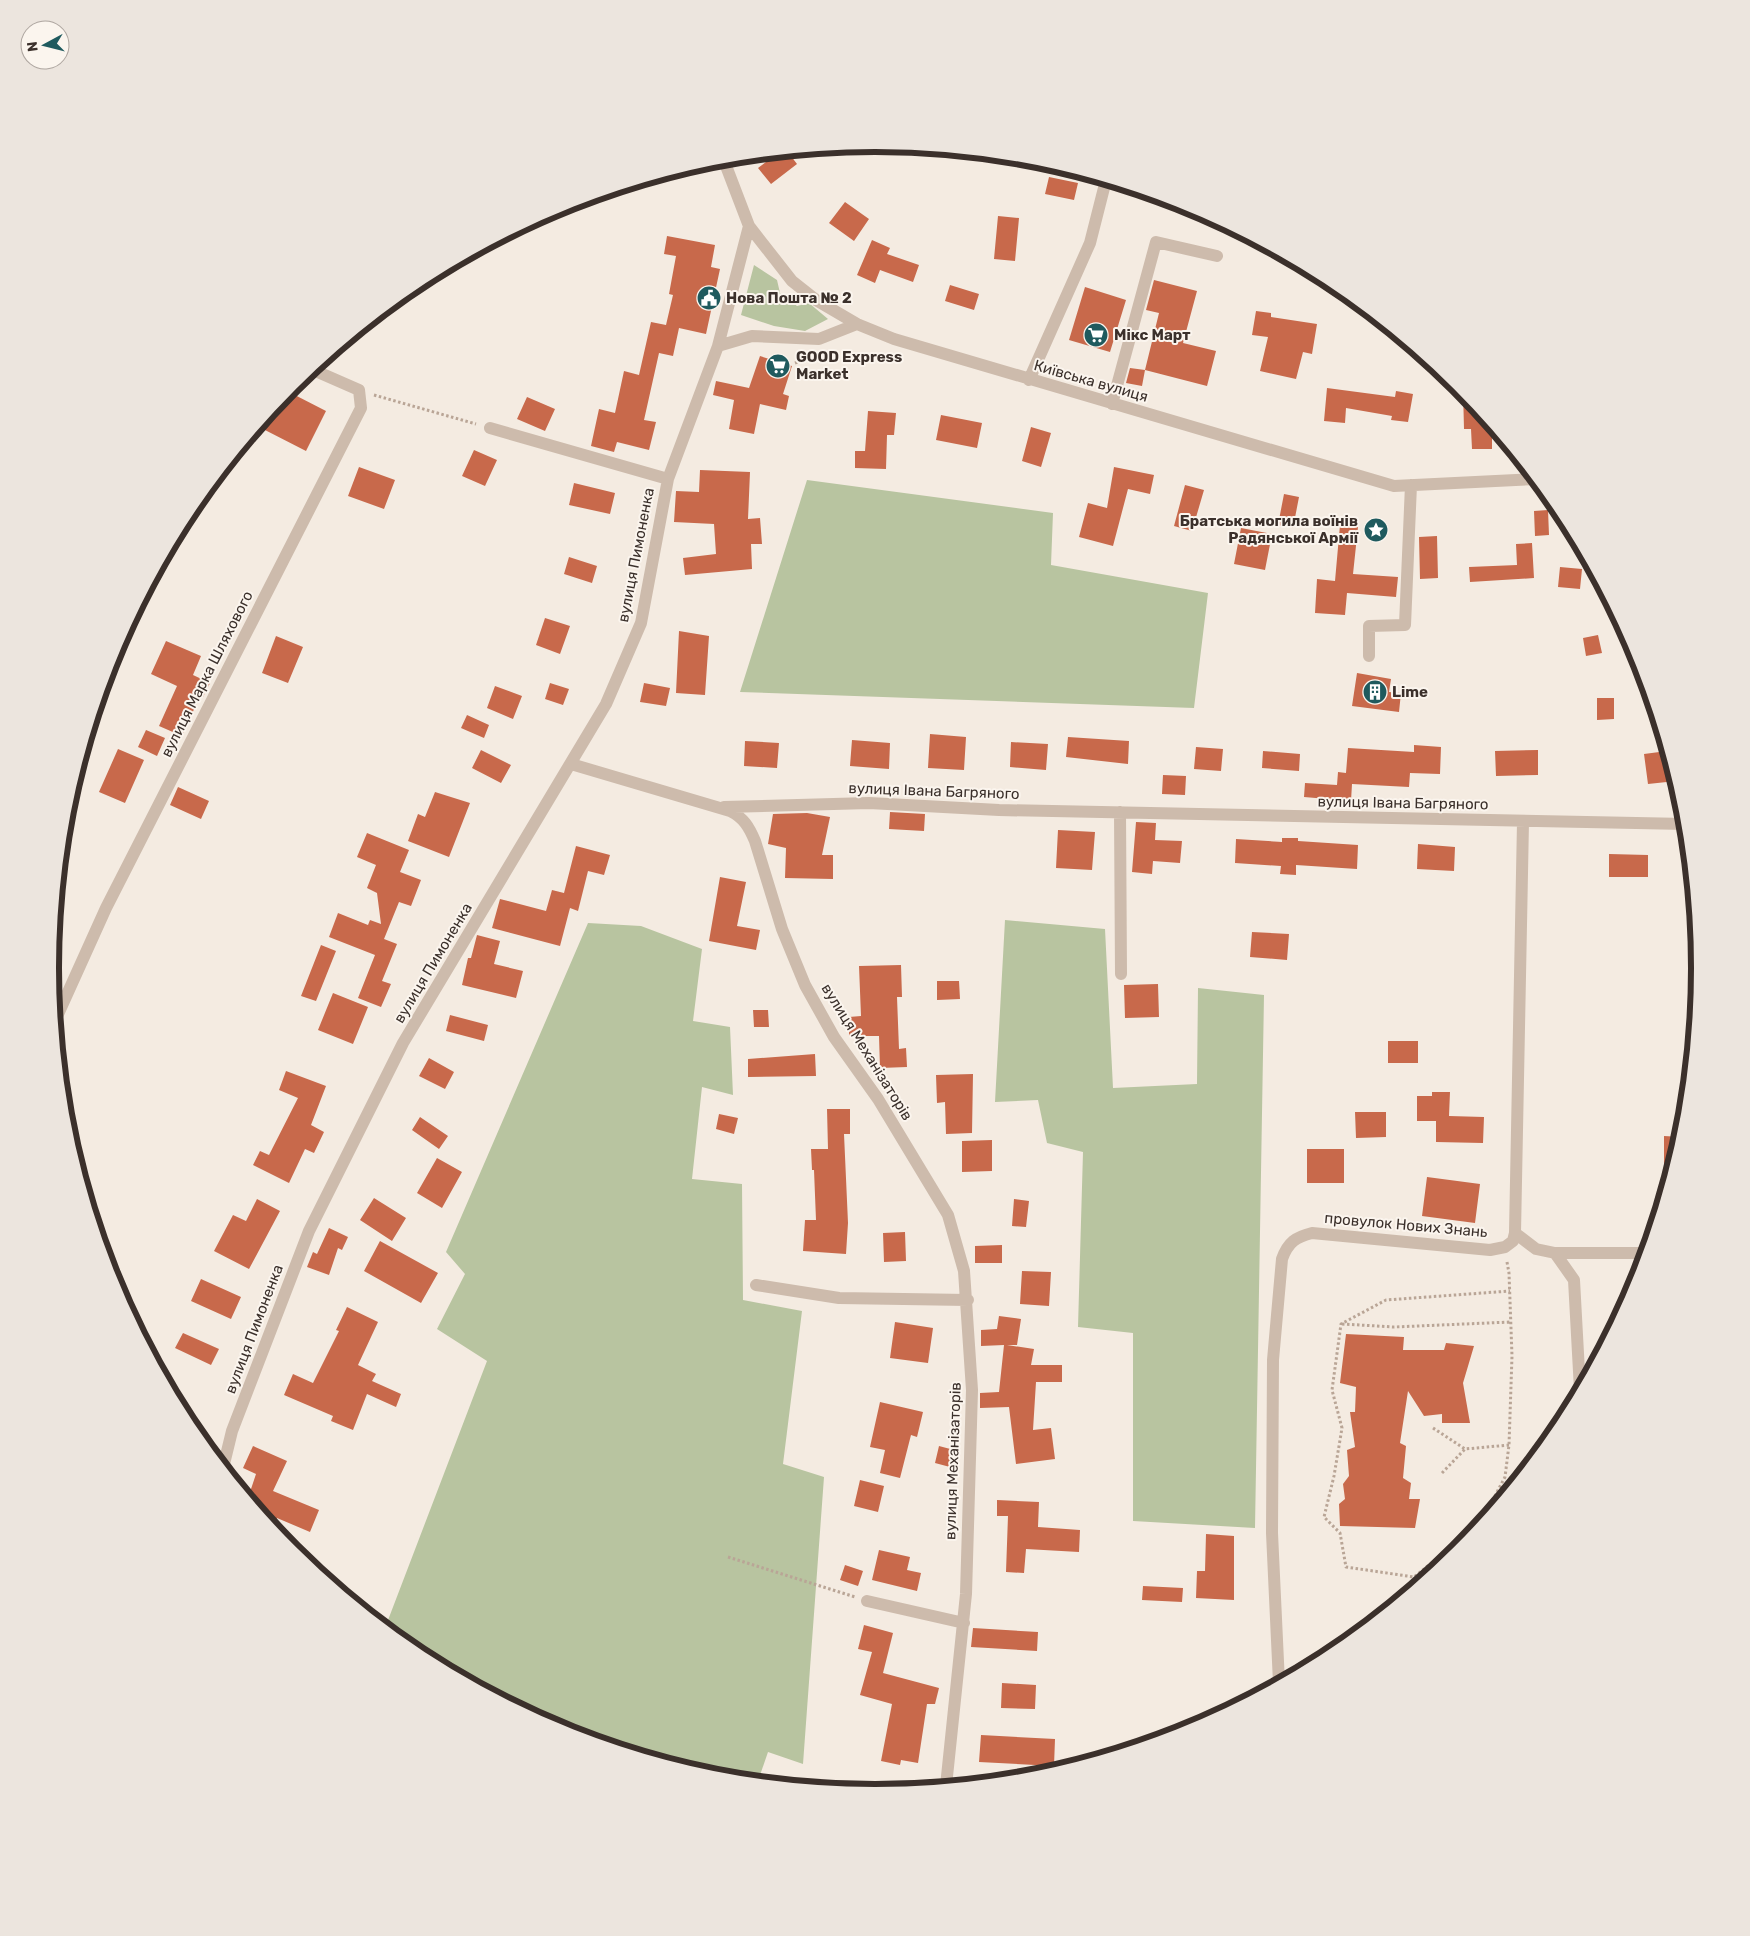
<svg xmlns="http://www.w3.org/2000/svg" width="1750" height="1936" viewBox="0 0 1750 1936" font-family="Rubik,sans-serif">
	<rect width="100%" height="100%" fill="#f4ebe1"/>
	<path fill="#b8c4a0" d="M754,265l23,15 3,13 17,13 12,-3 19,16 -23,12 -31,-5 -33,-11z
		M807,480l246,33 -2,52 157,28 -14,115 -454,-16z
		M1005,920l100,9 8,159 84,-4 1,-96 66,7 -9,533 -122,-7v-188l-55,-6 5,-175 -36,-9 -9,-43 -43,2z
		M588,923l53,3 61,23 -9,72 37,6 3,68 -31,-8 -10,92 50,5 1,116 59,11 -19,153 41,13 -21,287 -35,-12 -10,29 -44,-4 -155,-47 -143,-76 -31,-26 102,-267 -50,-32 28,-55 -19,-22z"/>
	<path fill="#c8694b" d="M788,152l9,12 -26,20 -13,-16 20,-15z
		M1049,177l29,6 -4,17 -29,-6z
		M845,202l24,17 -15,22 -25,-18z
		M998,216l21,2 -4,43 -21,-2z
		M667,236l48,9 -4,22 9,2 -14,65 -27,-6 -6,28 -14,-3 -15,67 12,2 -7,28 -32,-8 -3,10 -23,-6 8,-37 16,4 9,-42 15,4 12,-53 15,3 7,-30 -4,-1 7,-38 -12,-2z
		M872,240l18,8 -3,6 32,11 -6,17 -33,-12 -5,13 -18,-8z
		M1154,280l43,11 -14,52 33,8 -9,35 -62,-16 14,-57 -13,-3z
		M950,285l29,9 -5,16 -29,-9z
		M1085,287l41,13 -16,52 -41,-12z
		M1256,311l15,2v4l46,7 -5,30 -9,-2 -7,27 -36,-8 8,-34 -16,-2z
		M760,356l32,10 -9,28 6,2 -3,14 -26,-6 -6,30 -25,-5 5,-29 -21,-5 3,-14 33,7z
		M1130,368l15,2 -3,16 -16,-3z
		M1327,388l68,9 1,-6 17,3 -5,28 -17,-2 1,-4 -46,-8 -1,15 -21,-2z
		M1463,390l29,35v24h-20l-1,-20h-7z
		M287,391l39,20 -20,40 -43,-22 13,-25z
		M527,397l28,12 -10,22 -28,-12z
		M868,411l28,2 -2,22h-7l-1,34 -31,-1v-17h10z
		M941,415l41,8 -5,25 -41,-8z
		M1031,427l20,6 -10,34 -19,-6z
		M474,450l23,10 -12,26 -23,-10z
		M359,467l36,13 -11,29 -36,-13z
		M1114,467l40,8 -4,19 -22,-5 -15,57 -34,-9 9,-34 19,5z
		M700,470l50,2 -2,47 12,-1 2,26h-11l1,25 -67,6 -2,-17 33,-4 -2,-30 -40,-2 2,-31 23,1z
		M574,483l41,10 -5,21 -41,-9z
		M1185,485l19,5 -12,41 -18,-5z
		M1284,494l15,3 -6,31 -15,-3z
		M1548,510l1,25 -14,1 -1,-25z
		M1340,525l18,2 -5,47 45,3 -2,20 -49,-4 -2,22 -30,-2 2,-34 18,2z
		M1241,528l31,6 -7,36 -31,-6z
		M1437,536l1,42 -18,1 -1,-42z
		M1532,543l2,35 -64,4 -1,-15 48,-2 -1,-21z
		M569,557l28,9 -5,17 -28,-9z
		M1560,567l22,2 -2,20 -22,-2z
		M545,618l25,8 -10,28 -24,-9z
		M679,631l30,5 -4,59 -29,-2z
		M1598,635l4,18 -16,3 -3,-18z
		M276,636l27,11 -15,36 -26,-10z
		M166,641l35,15 -8,19 17,8 -7,14 -3,-1 -18,40 -23,-10 18,-40 -26,-12z
		M1357,673l34,6 -2,13 12,1 -2,19 -47,-6z
		M550,683l19,6 -6,16 -18,-6z
		M644,683l26,5 -4,18 -26,-4z
		M495,686l27,10 -9,23 -26,-11z
		M1597,698h17v21l-17,1z
		M467,715l22,10 -5,13 -23,-10z
		M146,730l19,8 -8,18 -19,-9z
		M930,734l36,3 -2,33 -36,-2z
		M1068,737l61,4 -1,23 -62,-7z
		M852,740l38,3 -1,26 -39,-3z
		M745,741l34,2 -2,25 -33,-2z
		M1011,742l37,2 -2,26 -36,-3z
		M1414,745l27,2 -1,27 -30,-1 -1,14 -57,-3 -1,17 -47,-4 1,-14 32,2 1,-13 8,1 2,-25 66,4z
		M1196,747l27,2 -2,22 -27,-2z
		M118,749l26,11 -19,43 -26,-11z
		M481,750l30,15 -10,18 -29,-15z
		M1538,750v25l-42,1 -1,-25z
		M1263,751l37,3 -1,17 -37,-3z
		M1667,751l9,30 -28,3 -4,-30z
		M1163,775l23,1 -1,19 -23,-1z
		M178,787l31,14 -8,18 -31,-14z
		M435,792l35,11 -21,54 -41,-16 10,-27 7,3z
		M890,812l35,2 -1,17 -35,-2z
		M807,813l23,4 -8,38h11v24l-48,-1 1,-30 -18,-4 5,-30z
		M1136,822l20,1 -1,17 27,1 -2,22 -27,-2 -1,13 -20,-2z
		M1058,830l37,2 -3,38 -36,-2z
		M367,833l42,17 -9,22 21,8 -10,26 -12,-4 -15,37 13,5 -15,37 9,3 -10,23 -23,-9 17,-43 -46,-18 9,-24 30,12 2,-5 11,4 -4,-31 -10,-5 9,-23 -19,-8z
		M1282,838h16v3l60,4 -1,24 -61,-4v10l-16,-1 1,-8 -46,-3 1,-24 46,3z
		M1418,844l37,3 -1,24 -37,-2z
		M576,846l34,9 -6,20 -16,-4 -10,40 -8,-3 -10,38 -68,-18 8,-29 46,12 6,-21 12,3z
		M1609,854l39,1v22h-39z
		M720,877l26,5 -9,44 23,4 -4,20 -47,-9z
		M1252,932l37,2 -2,26 -37,-3z
		M477,935l23,6 -6,23 29,7 -7,27 -54,-13 6,-27h3z
		M321,945l15,6 -20,50 -15,-5z
		M901,965l1,32h-5l2,52 7,-1 1,19 -27,1 -1,-32h-30v-19l12,-1 -2,-50z
		M937,981h22l1,18 -23,1z
		M1158,984l1,33 -34,1 -1,-33z
		M333,993l35,14 -15,37 -35,-14z
		M753,1010h15l1,17h-15z
		M450,1015l38,10 -4,16 -38,-10z
		M1388,1041h30v22h-30z
		M815,1054l1,22 -68,1v-18z
		M429,1058l25,14 -9,17 -26,-13z
		M286,1071l40,15 -15,39 13,7 -10,21 -9,-4 -16,34 -36,-18 7,-14 9,4 29,-57 -19,-8z
		M973,1074l-1,59 -26,1 -1,-32 -8,1 -1,-28z
		M1432,1092h18l-1,24 35,1 -1,26 -47,-1v-21h-19v-25h15z
		M827,1109h23v25h-6l4,89 -2,31 -43,-3 2,-31h11l-2,-50h-2l-1,-21h17z
		M1355,1112h31v25l-30,1z
		M719,1114l19,4 -4,16 -18,-5z
		M420,1117l28,19 -9,13 -27,-19z
		M1664,1136l18,1 -14,46h-4z
		M992,1140v31l-30,1v-31z
		M1307,1149h37v34h-37z
		M437,1158l25,14 -20,36 -25,-15z
		M1427,1177l53,7 -5,39 -53,-7z
		M374,1198l32,20 -14,23 -32,-21z
		M257,1199l23,12 -31,58 -35,-18 19,-36 13,6z
		M1014,1199l15,2 -3,26 -14,-1z
		M329,1228l19,9 -6,13 -4,-2 -9,27 -22,-8 6,-15 4,2z
		M905,1232l1,29 -22,1 -1,-29z
		M380,1241l58,32 -17,30 -57,-32z
		M1002,1245v18h-27v-17z
		M1022,1271l29,1 -2,34 -29,-2z
		M201,1279l40,18 -10,22 -40,-18z
		M347,1307l31,15 -20,43 18,9 -4,7 29,13 -5,13 -29,-13 -14,36 -22,-9 2,-5 -49,-21 9,-21 20,9 26,-52 -3,-1z
		M999,1316l22,3 -4,26h-10l27,4 -3,16h31v17h-26l-3,48 18,-2 4,31 -39,5 -7,-57 -29,1v-15l19,-1 5,-47 -23,1v-16l16,-1z
		M895,1322l38,6 -5,35 -38,-5z
		M183,1333l36,16 -8,16 -36,-17z
		M1346,1334l58,3 -1,13h41l2,-7 28,3 -11,37 7,40h-28v-9l-18,2 -16,-25 -8,52 6,3 -3,32 8,5 -2,16h11l-5,29 -75,-2 -1,-22 6,-5 -2,-15 6,-8 -2,-26 8,-3 -5,-35h5l1,-25 -16,-4z
		M880,1402l43,10 -6,25 -6,-2 -11,43 -20,-5 5,-23 -15,-3z
		M253,1446l34,15 -14,30 46,19 -9,22 -33,-14 -3,12 -26,-32 8,-24 -13,-6z
		M939,1446l15,4 -4,17 -15,-4z
		M860,1480l24,6 -6,26 -24,-6z
		M997,1500l42,2 -1,25 42,3 -1,22 -53,-3 -2,24 -18,-1 2,-56h-11z
		M1206,1534l28,2v64l-38,-2 1,-27h8z
		M879,1550l31,7 -3,13 14,3 -4,18 -45,-11z
		M845,1565l18,6 -5,15 -18,-6z
		M1143,1586l40,2 -1,14 -40,-2z
		M864,1625l29,8 -10,40 56,15 -4,16h-8l-9,59 -17,-3 -1,5 -19,-4 11,-57 -32,-9 12,-43 -14,-3z
		M973,1628l65,4 -1,19 -66,-4z
		M1002,1683l34,2 -1,24 -34,-1z
		M981,1735l74,4 -1,27 -75,-4z"/>
	<g fill="none" stroke-linecap="round" stroke-linejoin="round">
		<path stroke="#b9a596" stroke-width="3" stroke-dasharray="2.5 2.5" stroke-linecap="butt" d="M795,363l20,-8
			M374,395l102,29
			M1507,1262l2,11 3,83 -3,89 -4,32 -25,47 -66,53 -68,-10 -6,-34 -16,-16 10,-41 8,-48 -10,-38 9,-66 45,-24 124,-9
			M1342,1324l52,3 117,-5
			M1433,1428l32,21
			M1442,1473l23,-24 44,-4
			M728,1557l127,40"/>
		<path stroke="#cdbbac" stroke-width="12" d="M723,158l26,68 43,55 24,19 41,24 37,15 500,147 142,-7
			M749,226l-31,120 34,-10 67,3 38,-15
			M1029,380l61,-137 16,-63
			M1112,404l44,-162 61,14
			M490,428l178,51
			M1369,656v-30l36,-1 6,-140
			M571,764l159,47c14,7 19,16 25,30l27,88 23,56 29,52 44,62 70,116 16,56 8,119 -6,204 -20,192
			M724,807l145,-4 130,7 687,14
			M1120,812l1,162
			M55,1021l51,-113 255,-500 -2,-18 -48,-21
			M1515,1233l21,16 19,4 19,27 6,110
			M1555,1253h91
			M756,1285l83,13 129,2
			M223,1468l9,-37 77,-200 94,-188 203,-339 35,-81 27,-144 50,-133
			M867,1601l97,22
			M1279,1683l-7,-150 1,-173 9,-101c6,-17 14,-22 30,-26l178,17 15,-3 8,-6 2,-8 8,-411"/>
	</g>
	<defs>
		<symbol id="civic-disc" viewBox="-11 -11 22 22"><circle r="9.5" fill="#1f5a5e" stroke="#fbf5ee"/><path d="M-.6-6.5H3V-4.5H.6V-3L4-1V1h2V6H-6V1h2V-1L-.6-3ZM-1.2 2.5V6h2.4V2.5Z" fill="#fff"/></symbol>
		<symbol id="supermarket-disc" viewBox="-11 -11 22 22"><circle r="9.5" fill="#1f5a5e" stroke="#fbf5ee"/><path d="M-6-5.5h2.5l.6 2H6L4.5 2H-2.5L-4.4-4H-6ZM-1.5 3.2a1.3 1.3 0 1 0 .1 0ZM3 3.2a1.3 1.3 0 1 0 .1 0Z" fill="#fff"/></symbol>
		<symbol id="sight-disc" viewBox="-11 -11 22 22"><circle r="9.5" fill="#1f5a5e" stroke="#fbf5ee"/><path d="M0-6L1.8-2.2L6-1.7L2.9 1.2L3.7 5.4L0 3.3L-3.7 5.4L-2.9 1.2L-6-1.7L-1.8-2.2Z" fill="#fff"/></symbol>
		<symbol id="building-disc" viewBox="-11 -11 22 22"><circle r="9.5" fill="#1f5a5e" stroke="#fbf5ee"/><path d="M-4-6H4V6H1V3H-1V6H-4ZM-2.5-4.3h1.7v1.8h-1.7ZM.8-4.3h1.7v1.8H.8ZM-2.5-1h1.7V.8h-1.7ZM.8-1h1.7V.8H.8Z" fill="#fff"/></symbol>
	</defs>
	<g fill-rule="evenodd">
		<use href="#civic-disc" x="695" y="284" width="28" height="28"/>
		<use href="#supermarket-disc" x="1082" y="321" width="28" height="28"/>
		<use href="#supermarket-disc" x="764" y="352" width="28" height="28"/>
		<use href="#sight-disc" x="1362" y="516" width="28" height="28"/>
		<use href="#building-disc" x="1361" y="678" width="28" height="28"/>
	</g>
	<g text-anchor="middle" dominant-baseline="central" stroke-width="4" stroke-linejoin="round" paint-order="stroke">
		<g font-size="15" font-weight="bold" fill="#3b302b" stroke="#fbf5ee" text-anchor="start">
			<text x="726" y="298">Нова Пошта № 2</text>
			<text x="1114" y="335">Мікс Март</text>
			<text x="796" y="357">GOOD Express<tspan x="796" dy="17">Market</tspan></text>
			<text x="1358" y="521" text-anchor="end">Братська могила воїнів<tspan x="1358" dy="17">Радянської Армії</tspan></text>
			<text x="1392" y="692">Lime</text>
		</g>
		<g font-size="15" fill="#3b302b" stroke="#fbf5ee">
			<text transform="translate(1091 381) rotate(16)">Київська вулиця</text>
			<text transform="translate(636 555) rotate(-79)">вулиця Пимоненка</text>
			<text transform="translate(207 674) rotate(-63)">вулиця Марка Шляхового</text>
			<text transform="translate(934 791) rotate(2)">вулиця Івана Багряного</text>
			<text transform="translate(1403 803) rotate(1)">вулиця Івана Багряного</text>
			<text transform="translate(433 963) rotate(-59)">вулиця Пимоненка</text>
			<text transform="translate(867 1052) rotate(58)">вулиця Механізаторів</text>
			<text transform="translate(1406 1225) rotate(5)">провулок Нових Знань</text>
			<text transform="translate(254 1329) rotate(-69)">вулиця Пимоненка</text>
			<text transform="translate(953 1461) rotate(-88)">вулиця Механізаторів</text>
		</g>
	</g>
	<path d="M0 0H1750V1936H0ZM59 968a816 816 0 1 1 1632 0a816 816 0 1 1-1632 0Z" fill="#ece5de" fill-rule="evenodd"/>
	<path fill="none" stroke="#3b302b" stroke-width="6" d="M59 968a816 816 0 1 1 1632 0a816 816 0 1 1-1632 0Z"/>
	<g transform="translate(45 45) rotate(263)"><circle r="24" fill="#fbf5ee" stroke="#aea6a0"/>
	<path d="M0-4L9 19L0 12L-9 19Z" fill="#1f5a5e"/>
	<text y="-8" font-size="14" font-weight="bold" text-anchor="middle" fill="#3b302b">N</text>
	</g>
</svg>
